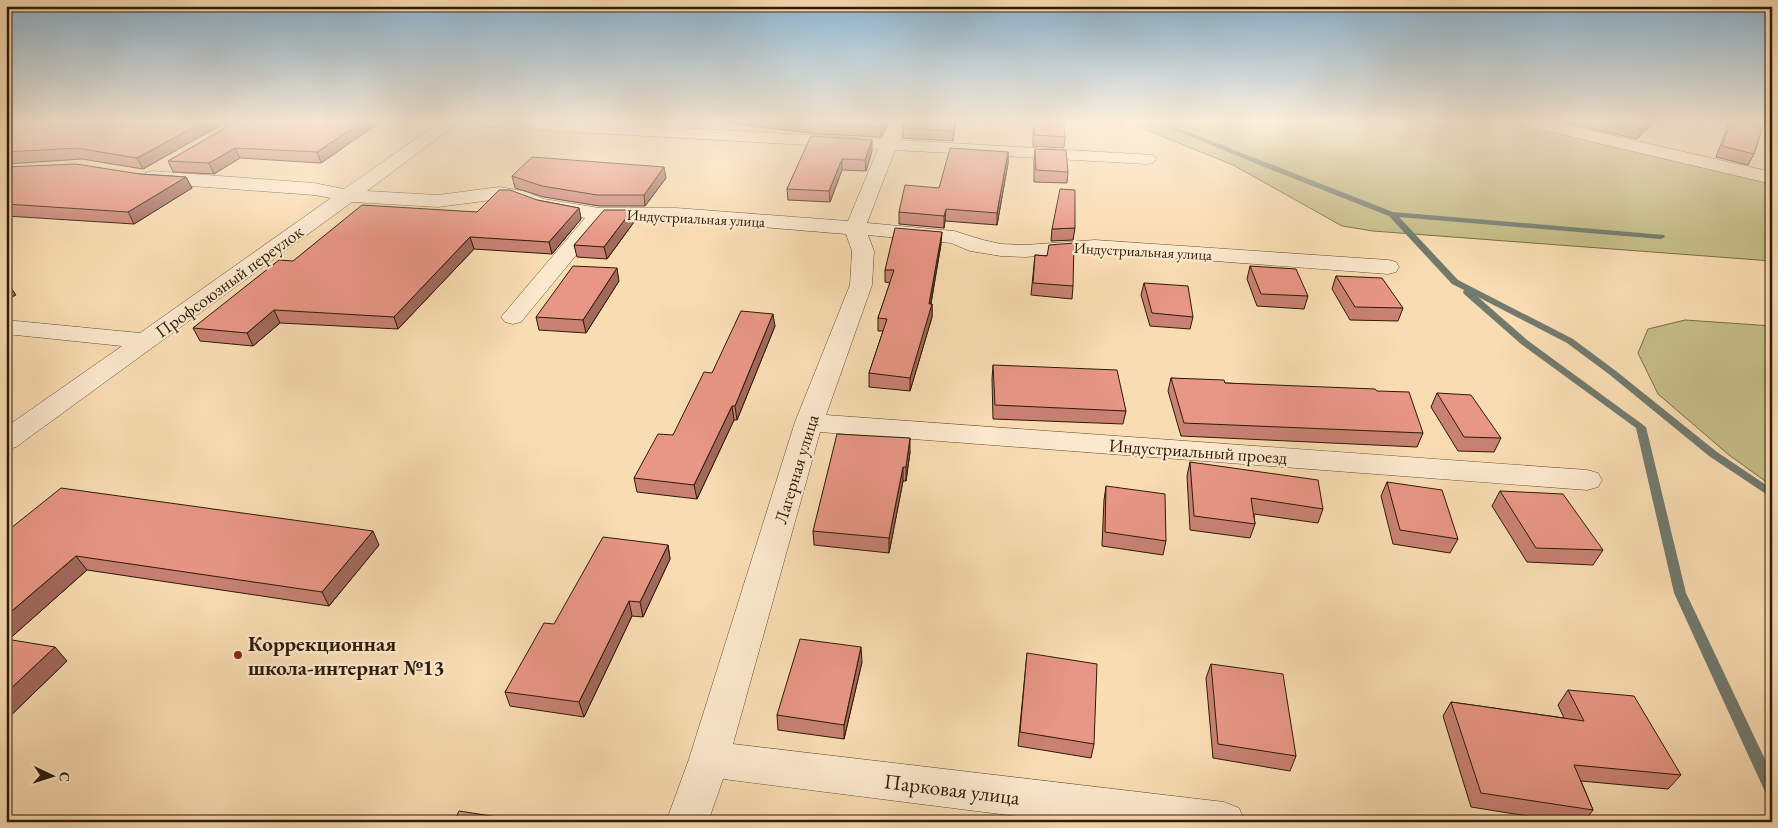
<svg xmlns="http://www.w3.org/2000/svg" width="1778" height="828" viewBox="0 0 1778 828" font-family="'EB Garamond',serif">
	<rect width="100%" height="100%" fill="#f9dcb2"/>
	<filter id="stains"><feTurbulence type="fractalNoise" baseFrequency=".004" numOctaves="4"/><feColorMatrix values="0 0 0 0 .2 0 0 0 0 .09 0 0 0 0 .02 0 0 0 .5 -.17"/></filter>
	<radialGradient id="worn" r=".72"><stop offset=".6" stop-color="#630" stop-opacity="0"/><stop offset="1" stop-color="#630" stop-opacity=".3"/></radialGradient>
	<path fill="#c5be87" stroke="#7a6c47" d="M1127,122h383l262,60v79l-399,-30 -31,-5 -109,-61z
		M1685,320l87,6v160l-43,-31 -71,-61 -20,-41 10,-24z"/>
	<g fill="none" stroke-linecap="round" stroke-linejoin="round">
		<path fill="#727a6e" fill-rule="evenodd" d="M1155,122h8l230,90 271,23 1,2 -4,2 -262,-22 59,63 115,59 43,32 101,81 55,37v9l-63,-42 -99,-81 -43,-32 -89,-46 49,43 119,87 40,166 86,181v24l-5,-2 -93,-203 -38,-165 -115,-84 -57,-50 -1,-2 1,-2 -12,-6 -63,-68 -122,-48z"/>
		<defs>
			<path id="minor" d="M440,122h19l-92,69 71,4 61,-8 25,4 20,8 55,9h77l172,13 30,-72 -391,-22 -6,-1 -2,-4h94l309,17 8,-17h16l-6,18 253,15 3,4 -3,4 -6,1 -252,-14 -28,73 87,8 29,9 18,4 24,1 70,-5 293,20 8,2 3,5 -3,5 -8,2 -293,-22 -70,5 -24,-1 -31,-5 -19,-8 -83,-8 6,16 -2,34 -46,130 761,55 11,3 4,7 -4,7 -11,3 -767,-58 -87,312 491,58 15,6 6,14h-182l-340,-43 -15,43h-42l23,-63 106,-337 55,-137 2,-34 -6,-17 -170,-14h-71l-84,102 -8,2 -8,-2 -4,-5 84,-99 -45,-8 -27,-10 -14,-1 -61,8 -86,-5 -336,245 -10,3v-23l116,-81 -116,-12v-14l134,13 191,-135 -17,-3 -162,-12 -7,-2 -2,-4 2,-4 7,-2 162,12 30,6z
				M1524,122h29l219,50v12l-246,-58z"/>
		</defs>
		<use href="#minor" stroke="#614b32" stroke-width="1"/>
		<use href="#minor" fill="#fbe8cd" fill-rule="evenodd"/>
	</g>
	<path fill="#c88172" stroke="#2e1b07" d="M6,122h220l-83,47 -61,-10 -76,5z
		M236,122h144l-59,41 -81,-5 -26,16 -41,-2 -5,-11z
		M730,122h158l-7,15 -63,-3 -88,-11z
		M905,122h51l-3,19 -50,-3v-10z
		M1034,122l31,15 -1,11 -31,-2v-13z
		M1561,122h93l-17,17z
		M1729,122h35l-10,32 -6,11 -32,-8z
		M811,136l61,15 -6,20 -24,-1 -12,32 -42,-2 -1,-11z
		M1035,149l33,23 -1,11 -33,-1v-22z
		M1008,152v11l-11,62 -52,-4 -1,7 -45,-4v-12l40,-24z
		M6,167l134,7 46,3 6,11 -58,36 -128,-8z
		M512,176l154,2 -21,28h-46l-55,-9 -29,-9z
		M537,200l42,8 2,11 -29,35 -78,-5 -76,80 -118,-6 -27,23 -53,-5 -7,-13 100,-67 184,-49z
		M632,210l2,12 -27,37 -30,-2 -3,-12z
		M1075,228l-2,12 -22,1 1,-12z
		M941,244l-10,60h1v13l-22,74 -41,-4v-14l14,-42h-5v-13l12,-35 -5,-1v-12z
		M1035,255l12,1 26,30 -1,13 -41,-4z
		M1250,266l58,30 -4,13 -47,-3 -10,-27z
		M1336,276l67,32 -5,13 -48,-1 -18,-31z
		M619,281l-33,52 -47,-3 -3,-13z
		M1144,283l49,34 -3,12 -40,-3 -9,-31z
		M775,326l-38,94h-3l-37,79 -60,-7 -3,-14 39,-43 39,-62z
		M993,365l133,46 -3,13 -130,-5 -1,-40z
		M1171,378l54,5 152,8 46,42 -6,14 -236,-11 -13,-45z
		M1437,393l64,45 -7,14 -36,-1 -27,-44z
		M910,452l-4,29h-3l-14,72 -75,-8 -1,-14z
		M1190,462l133,47 -5,14 -64,-9 1,10 -5,14 -60,-8 -3,-54z
		M1387,482l71,57 -8,14 -57,-9 -12,-48z
		M1106,486l60,55 -3,14 -61,-9 2,-46z
		M1500,491l103,59 -10,15 -66,-3 -35,-56z
		M6,532l373,13 -50,61 -242,-36 -78,69 58,22 -61,59z
		M668,545l2,14 -27,58 -11,-1 -48,101 -74,-11 -5,-14 49,-68z
		M1027,653l67,91 -3,14 -73,-12z
		M862,662l-18,77 -66,-9 -1,-15z
		M1211,664l85,92 -6,15 -77,-13 -7,-80z
		M1568,690l113,85 -13,14 -87,-8 12,29 -9,12h-19l-94,-15 -28,-91 8,-14 113,16 -6,-13z"/>
	<path fill="#a2695d" stroke="#2e1b07" d="M203,122h23l-83,47 -6,-11z
		M361,122h19l-59,41 -4,-11z
		M883,122h5l-7,15v-10z
		M955,122h1l-3,19v-10z
		M1649,122h5l-17,17 5,-10z
		M872,140v11l-6,20 -1,-11z
		M235,148l5,10 -26,16 -5,-11z
		M1008,152v11l-11,62v-12z
		M842,159v11l-12,32 -1,-11z
		M664,167l2,11 -21,28 -1,-11z
		M186,177l6,11 -58,36 -6,-12z
		M579,208l2,11 -29,35 -3,-12z
		M946,209l-1,12 -1,7v-12z
		M632,210l2,12 -27,37 -3,-12z
		M942,232l-1,12 -12,69 3,-9v13l-22,74v-13l19,-74z
		M470,237l4,12 -76,80 -4,-12z
		M617,268l2,13 -33,52 -3,-13z
		M7,282l9,13 -10,5v-17z
		M274,310l6,13 -27,23 -6,-13z
		M773,314l2,12 -38,94 -2,-14z
		M732,406l2,14 -37,79 -3,-14z
		M910,438v14l-4,29v-14z
		M903,467v14l-14,72v-15z
		M373,531l6,14 -50,61 -7,-14z
		M668,545l2,14 -27,58 -3,-15z
		M76,556l11,14 -81,72v-26z
		M629,601l3,15 -48,101 -5,-15z
		M55,647l12,14 -61,59v-27z
		M861,647l1,15 -18,77v-14z"/>
	<path fill="#e89685" stroke="#2e1b07" d="M6,122h197l-66,36 -61,-10 -70,4z
		M236,122h125l-44,30 -82,-4 -26,15 -41,-2z
		M805,122h78l-2,5z
		M905,122h50l-2,9 -50,-3z
		M1034,122l30,1 1,14 -30,-2z
		M1611,122h38l-7,7z
		M1731,122h33l-10,32 -32,-8z
		M811,136l61,4 -7,20 -23,-1 -13,32 -42,-2z
		M950,148l58,4 -11,61 -51,-4 -2,7 -45,-4 6,-27 34,3z
		M1035,149l31,1 2,22 -32,-2z
		M532,157l132,10 -20,28h-47l-55,-9 -30,-10z
		M76,164l64,10 46,3 -58,35 -122,-8v-37z
		M1060,189l15,1v38l-23,1z
		M499,190h11l27,10 42,8 -30,34 -79,-5 -76,80 -120,-7 -27,23 -54,-5 86,-68 14,1 69,-56 115,7z
		M604,210h28l-28,37 -30,-2z
		M895,228l47,4 -13,72h3l-22,74 -41,-5 18,-54 -9,-1 16,-48h-9z
		M1074,243l-1,43 -40,-3 2,-28 12,1 2,-11z
		M573,266l44,2 -34,52 -47,-3z
		M1250,266l46,3 12,27 -47,-2z
		M1336,276l46,2 21,30 -48,-1z
		M1144,283l44,3 5,31 -41,-4z
		M741,311l32,3 -38,92h-3l-38,79 -60,-7 24,-44 15,1 31,-63 8,1z
		M993,365l124,5 9,41 -131,-6z
		M1171,378l53,2 1,3 150,6 2,2 32,1 14,41 -239,-10z
		M1437,393l34,2 30,43 -37,-1z
		M837,434l73,4 -4,29h-3l-14,71 -76,-7z
		M1190,462l128,18 5,29 -72,-11 4,26 -61,-8z
		M1387,482l55,8 16,49 -58,-9z
		M1106,486l59,8 1,47 -61,-9z
		M61,488l312,43 -51,61 -246,-36 -70,60v-84z
		M1500,491l63,3 40,56 -67,-2z
		M603,537l65,8 -28,57 -11,-1 -50,101 -74,-10 39,-69 10,1z
		M6,639l49,8 -49,46z
		M800,639l61,8 -17,78 -67,-10z
		M1027,653l70,11 -3,80 -74,-12z
		M1211,664l72,10 13,82 -78,-12z
		M1568,690l66,6 47,79 -107,-10 19,45 -112,-17 -30,-91 133,19z
		M459,811l65,10 -70,1z"/>
	<linearGradient id="sky" x2="0" y2="1"><stop stop-color="#8bb6d3"/><stop offset="0.51" stop-color="#fcefdc"/><stop offset="1" stop-color="#fcefdc" stop-opacity="0"/></linearGradient>
	<rect width="1778" height="238" fill="url(#sky)"/>
	<circle fill="#8f2418" stroke="#fbe8cd" stroke-width="2" cx="238" cy="655" r="5"/>
	<g text-anchor="middle" dominant-baseline="central" stroke-width="4.5" stroke-linejoin="round" paint-order="stroke">
		<g font-size="15" fill="#2e1b07" stroke="#fbe8cd">
			<text transform="translate(696 218) rotate(3)">Индустриальная улица</text>
			<text transform="translate(1143 251) rotate(3)">Индустриальная улица</text>
		</g>
		<g font-size="18" fill="#2e1b07" stroke="#fbe8cd">
			<text transform="translate(229 281) rotate(-36)">Профсоюзный переулок</text>
			<text transform="translate(1198 451) rotate(4)">Индустриальный проезд</text>
			<text transform="translate(796 469) rotate(-73)">Лагерная улица</text>
		</g>
		<g font-size="21" font-weight="bold" fill="#2e1b07" stroke="#fbe8cd" text-anchor="start">
			<text x="248" y="643">Коррекционная<tspan x="248" dy="24">школа-интернат №13</tspan></text>
		</g>
		<g font-size="21" fill="#2e1b07" stroke="#fbe8cd">
			<text transform="translate(952 789) rotate(7)">Парковая улица</text>
		</g>
	</g>
	<rect width="1778" height="828" fill="none" stroke="#f9dcb2" stroke-width="25"/>
	<rect x="8" y="8" width="1763" height="813" fill="none" stroke="#2e1b07" stroke-width="2.5"/>
	<rect x="12" y="12" width="1753" height="803" fill="none" stroke="#2e1b07"/>
	<g transform="translate(52 776) rotate(94)" stroke="#fbe8cd" stroke-width="4" paint-order="stroke">
	<path d="M0-4L9 19L0 12L-9 19Z" fill="#2e1b07"/>
	<text y="-8" font-size="14" font-weight="bold" text-anchor="middle" fill="#2e1b07">С</text>
	</g>
	<rect width="100%" height="100%" filter="url(#stains)"/>
	<rect width="100%" height="100%" fill="url(#worn)"/>
</svg>
